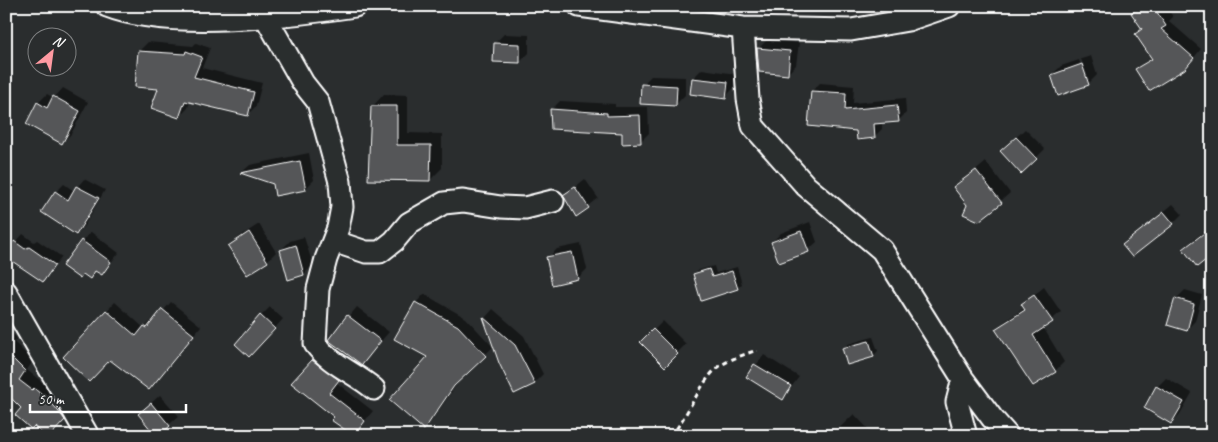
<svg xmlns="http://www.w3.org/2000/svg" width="1218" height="442" viewBox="0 0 1218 442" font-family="Caveat,sans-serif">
	<rect width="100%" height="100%" fill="#2a2d2e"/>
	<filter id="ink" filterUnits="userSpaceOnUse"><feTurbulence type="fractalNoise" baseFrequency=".02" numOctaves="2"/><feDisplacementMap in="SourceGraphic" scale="10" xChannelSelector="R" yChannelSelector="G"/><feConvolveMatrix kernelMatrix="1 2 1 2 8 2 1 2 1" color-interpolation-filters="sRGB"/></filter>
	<g filter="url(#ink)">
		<path fill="#0007" d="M1139,6h27l7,11 -4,4 32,28 -9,11 -55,9 15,-12 -16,-23 7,-6 -10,-15z
			M504,34l25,1v18l-9,9 -25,-19z
			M768,39l31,4 -3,22 -9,9 -27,-3 -1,-23z
			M148,42l45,4 3,-3 14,5 -8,20 60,15 -6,23 -9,9 -57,-14 -2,7 -9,9 -40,-66z
			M1091,56l6,19 -9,9 -36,-9 9,-9 18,-6 7,20h3l-8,-21z
			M702,69l34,5 -2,14 -9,9 -32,-19z
			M651,76l34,1v18l-9,9 -34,-19z
			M820,83l34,3 -1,17 52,-5 1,15 -8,8 -16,1v7l-8,8 -17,-7 -45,-39z
			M6,88l8,8 -8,8z
			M63,88l25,14 -17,32 -9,9 -24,-40 9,-9 7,4z
			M384,94l24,1v38l34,1v34l-12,12 -60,-2 3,-72z
			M560,101l55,3v3h33l1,26 -9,9 -17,-10 -72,-22z
			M1025,129l20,20 -23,23 -11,-30z
			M309,153l5,27 -9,9 -31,-6 -32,-11 8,-7z
			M986,162l24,31 -31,27 -24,-32z
			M84,179l21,11 -21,36 -8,8 -20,-42 8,-8 10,7z
			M585,179l13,19 -22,17 -11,-20z
			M1173,204l9,10 -9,9 -49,22z
			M810,222l7,20 -9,8 -36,-8 9,-9z
			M259,224l17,28 -9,9 -20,12 -17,-27 9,-9z
			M1212,226v28l-28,-5 9,-9z
			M91,232l28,21 -17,20 -5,-3 -8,7 -7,-36z
			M23,234l11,8 3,-2 25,17 -19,24 -37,-28z
			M304,237l9,28 -9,9 -23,-24 9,-9z
			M581,244l6,25 -9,9 -30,-20 9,-9z
			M714,266l2,7 21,-6 5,17 -5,4 -42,-14 4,-4z
			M1044,287l17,25 -18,15 21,35 -9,9 -59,-41 9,-9 20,-13 -2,-4z
			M1185,290l17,5 -7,26 -9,9 -10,-31z
			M424,294l42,24 27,29 -31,30 -30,43 -8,8 5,-71 -13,-54z
			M115,302l29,26 9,-9 2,1 16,-18 30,24 -52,63 -39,-30 -46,-2z
			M270,307l13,12 -25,28 3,-31z
			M357,307l32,25 -27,31 -32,-24z
			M493,309l31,27 19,38 -9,9 -19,9 -15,-30 -15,-44z
			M663,321l23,23 -21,21 -23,-23z
			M7,328l10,10 -3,4 19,19 -6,9 15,12 1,-2 21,18 9,12 -16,18 -34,-20 -17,-17z
			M873,337l5,14 -5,5 -29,-7 4,-5z
			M322,351l25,19 -10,13 36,28 -20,24 -18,-19 -42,-34z
			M764,355l35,22 -16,21 -36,-21z
			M1166,378l26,15 -12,21 -9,9 -14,-36z
			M160,395l19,21 -22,19 -18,-21z
			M854,414l21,22h-39l-2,-3z"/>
		<path fill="#555758" stroke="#fff" d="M1141,6h12l13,20 -5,3 33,29 -9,11 -36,22 -14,-22 17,-10 -17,-25 7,-5 -11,-16z
			M494,43l26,1v19l-27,-1z
			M757,48l33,3 -2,24 -29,-3z
			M138,51l47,3 1,-3 16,6 -8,20 60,15 -6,24 -63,-15 -6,17 -28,-10 7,-19 -23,-2z
			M1082,64l7,21 -31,11 -7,-21z
			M692,78l36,4 -2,17 -36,-5z
			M641,84l36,2 -1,20 -36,-2z
			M811,91l35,2 -1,17 52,-5 2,17 -25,2 1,14 -18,2 -1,-9 -48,-5z
			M53,96l27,15 -18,33 -36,-20 11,-22 10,6z
			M371,106h26v39h34l-1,36 -62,-1z
			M550,109l57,4v3l33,-1 1,28 -19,1v-11l-71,-4z
			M1016,137l21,22 -16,15 -21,-23z
			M300,161l6,29 -31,6 -2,-12 -33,-11z
			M976,170l26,33 -23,18 -16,-7 4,-9 -14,-18z
			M76,186l23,12 -23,37 -35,-23 14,-21 13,9z
			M575,187l14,21 -13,9 -13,-22z
			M1164,212l10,12 -42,33 -10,-12z
			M1212,227v28l-15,12 -14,-18z
			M801,231l8,21 -30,11 -8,-21z
			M249,232l19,30 -21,13 -19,-29z
			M81,240l30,22 -9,13 -7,-4 -5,8 -7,-5 -3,5 -18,-13z
			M14,241l11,8 4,-2 26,18 -12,17 -37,-25v-6z
			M296,245l8,30 -16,5 -8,-30z
			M572,252l6,27 -26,6 -6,-28z
			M709,269l3,8 20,-6 6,18 -37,12 -8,-27z
			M1034,295l19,27 -20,13 23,37 -23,14 -38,-57 30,-19 -4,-6z
			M1175,298l19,6 -7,27 -20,-6z
			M415,302l43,24 28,30 -32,30 -30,44 -35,-30 38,-43 -33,-18z
			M162,309l32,26 -45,55 -39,-30 -21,22 -26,-25 43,-47 30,26 8,-10 3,2z
			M260,315l15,14 -26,28 -14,-13z
			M347,315l34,26 -19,24 -34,-25z
			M483,317l32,28 20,39 -21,10 -15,-31z
			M653,329l25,25 -13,13 -25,-25z
			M869,341l5,16 -27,8 -5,-17z
			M6,352l19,19 -6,9 13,10 2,-2 21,19 10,13 -15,16h-5l-11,-10 -3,3 -16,-14 6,-7 -13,-13 -2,3z
			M312,360l27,20 -10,13 36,28 -11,15 -23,-16 3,-3 -43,-34z
			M754,364l37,22 -8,14 -37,-23z
			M1156,386l28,16 -13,22 -27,-16z
			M151,403l19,23 -11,10h-3l-18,-22z"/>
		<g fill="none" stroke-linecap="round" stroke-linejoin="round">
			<defs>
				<path id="street" d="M107,6c63,25 182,10 248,0
					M579,6l164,22 108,2 57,-10 41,-14
					M265,16l38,67 15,19 22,80 2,25 -4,21 -12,31 -8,30 -3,55c16,21 39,28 59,45
					M743,28l5,71 5,27 53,60 76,64 81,129 29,39 16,18
					M333,241l33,11h14l14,-11 15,-18 35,-20 19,-2 38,6 24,1 28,-7
					M6,292l82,144
					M963,379l-6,23 9,34"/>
			</defs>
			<use href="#street" stroke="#fff" stroke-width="25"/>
			<path stroke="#fff" stroke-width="3" stroke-dasharray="5 4" stroke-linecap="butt" d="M671,436c15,-18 29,-52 44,-66 11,-10 28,-15 42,-20"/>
			<use href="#street" stroke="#2a2d2e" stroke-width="21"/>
		</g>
	</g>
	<rect width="1218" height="442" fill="none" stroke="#2a2d2e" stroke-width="25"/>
	<rect x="12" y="12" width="1193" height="417" fill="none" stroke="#fff" stroke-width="2" filter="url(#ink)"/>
	<g transform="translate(52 52) rotate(29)"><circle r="24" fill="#2a2d2e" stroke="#7f8182"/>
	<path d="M0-4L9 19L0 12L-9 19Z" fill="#ff9aa2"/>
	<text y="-8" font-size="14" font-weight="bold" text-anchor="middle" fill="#ffffff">N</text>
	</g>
	<path d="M30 404v8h156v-8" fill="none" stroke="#ffffff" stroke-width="2.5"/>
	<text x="38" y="404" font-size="15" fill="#ffffff" stroke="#2a2d2e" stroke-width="4" paint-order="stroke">50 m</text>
</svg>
